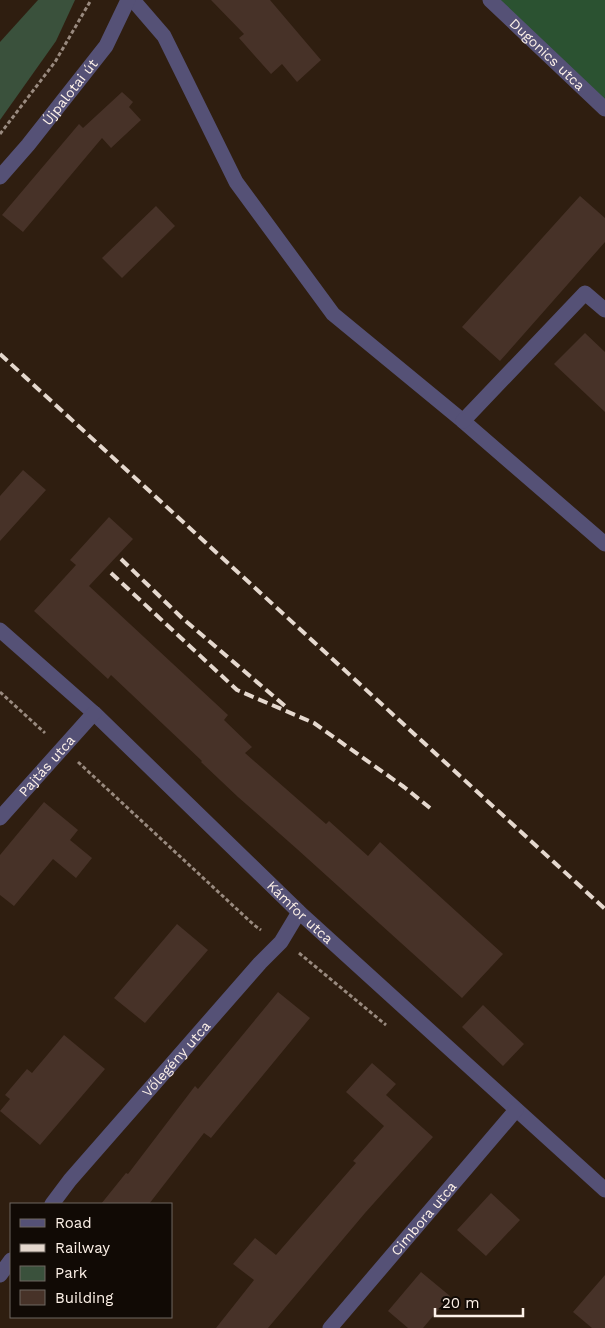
<svg xmlns="http://www.w3.org/2000/svg" width="605" height="1328" viewBox="0 0 605 1328" font-family="'Work Sans',sans-serif">
	<rect width="100%" height="100%" fill="#2f1e10"/>
	<path fill="#3a513c" d="M38,0h37l-19,41 -56,79v-78z"/>
	<path fill="#2b5231" d="M490,0h115v109z"/>
	<path fill="#473228" d="M211,0h59l51,60 -24,22 -15,-18 -11,10 -32,-36 5,-4z
		M122,92l11,10 -4,5 12,13 -30,28 -9,-10 -79,94 -21,-17 77,-91 4,4z
		M580,196l25,22v24l-105,119 -38,-34z
		M156,206l19,20 -53,52 -20,-20z
		M585,333l20,19v60l-51,-48z
		M23,470l23,20 -46,51v-45z
		M109,517l24,22 -44,47 139,129 -4,5 28,27 -7,6 81,71 3,-3 39,35 12,-14 123,112 -41,44 -165,-149 -59,-52 -37,-35 1,-1 -91,-86 -3,4 -74,-68 42,-46 -6,-5z
		M44,802l34,28 -8,10 22,18 -16,20 -23,-19 -39,47 -14,-11v-40z
		M177,924l31,26 -63,73 -31,-25z
		M278,992l32,26 -99,120 -7,-5 -55,71h-48l25,-31 2,1 67,-88 3,3z
		M483,1005l41,39 -21,22 -41,-39z
		M64,1035l41,34 -65,76 -40,-34 10,-12 -5,-4 22,-26 5,4z
		M372,1063l24,21 -10,11 47,42 -68,76 -97,115h-52l38,-48 -21,-16 22,-26 21,17 80,-92 -3,-2 31,-35 -38,-34z
		M491,1193l29,27 -34,36 -29,-26z
		M421,1272l29,24 -27,32h-15l-20,-17z
		M605,1275v53h-13l-19,-16z"/>
	<g fill="none" stroke-linecap="round" stroke-linejoin="round">
		<path stroke="#998a7f" stroke-width="3" stroke-dasharray="4 2.5" stroke-linecap="butt" d="M0,134l55,-72 36,-62
			M0,692l45,41
			M78,762l176,163 7,5
			M299,953l87,72"/>
		<g stroke="#555176" stroke-width="15">
			<path d="M133,0l31,36 72,146 97,132 130,107 142,123"/>
			<path id="s1" d="M490,0l115,109"/>
			<path id="s2" d="M0,177l28,-32 78,-99 22,-46"/>
			<path d="M463,421l122,-128 20,17"/>
			<path id="s3" d="M0,630l94,83 205,199 306,278"/>
			<path id="s4" d="M0,818l94,-105"/>
			<path id="s5" d="M52,1204l18,-24 190,-217 21,-21 18,-30"/>
			<path d="M0,1275l11,-15"/>
			<path id="s6" d="M330,1328l186,-218"/>
		</g>
		<path stroke="#e5d8ce" stroke-width="4" stroke-dasharray="10 5" stroke-linecap="butt" d="M0,354l605,555
			M121,559l61,59 103,88
			M111,573l126,117 77,33 90,64 26,21"/>
	</g>
	<g text-anchor="middle" dominant-baseline="central" stroke-width="4" stroke-linejoin="round" paint-order="stroke">
		<g font-size="14" fill="#fdf1e8" stroke="#110a05">
			<text stroke="none"><textPath href="#s1" startOffset="79">Dugonics utca</textPath></text>
			<text stroke="none"><textPath href="#s2" startOffset="110">Újpalotai út</textPath></text>
			<text stroke="none"><textPath href="#s4" startOffset="70">Pajtás utca</textPath></text>
			<text stroke="none"><textPath href="#s3" startOffset="412">Kámfor utca</textPath></text>
			<text stroke="none"><textPath href="#s5" startOffset="191">Vőlegény utca</textPath></text>
			<text stroke="none"><textPath href="#s6" startOffset="144">Cimbora utca</textPath></text>
		</g>
	</g>
	<rect x="10" y="1203" width="162" height="115" fill="#110a05" stroke="#6f6660"/>
	<rect x="20" y="1219" width="25" height="8" fill="#555176" stroke="#6f6660"/>
	<text x="55" y="1228" font-size="15" fill="#fdf1e8">Road</text>
	<rect x="20" y="1244" width="25" height="8" fill="#e5d8ce" stroke="#6f6660"/>
	<text x="55" y="1253" font-size="15" fill="#fdf1e8">Railway</text>
	<rect x="20" y="1266" width="25" height="15" fill="#3a513c" stroke="#6f6660"/>
	<text x="55" y="1278" font-size="15" fill="#fdf1e8">Park</text>
	<rect x="20" y="1290" width="25" height="15" fill="#473228" stroke="#6f6660"/>
	<text x="55" y="1303" font-size="15" fill="#fdf1e8">Building</text>
	<path d="M435 1308v8h88v-8" fill="none" stroke="#fdf1e8" stroke-width="2.5"/>
	<text x="442" y="1308" font-size="15" fill="#fdf1e8" stroke="#110a05" stroke-width="4" paint-order="stroke">20 m</text>
</svg>
